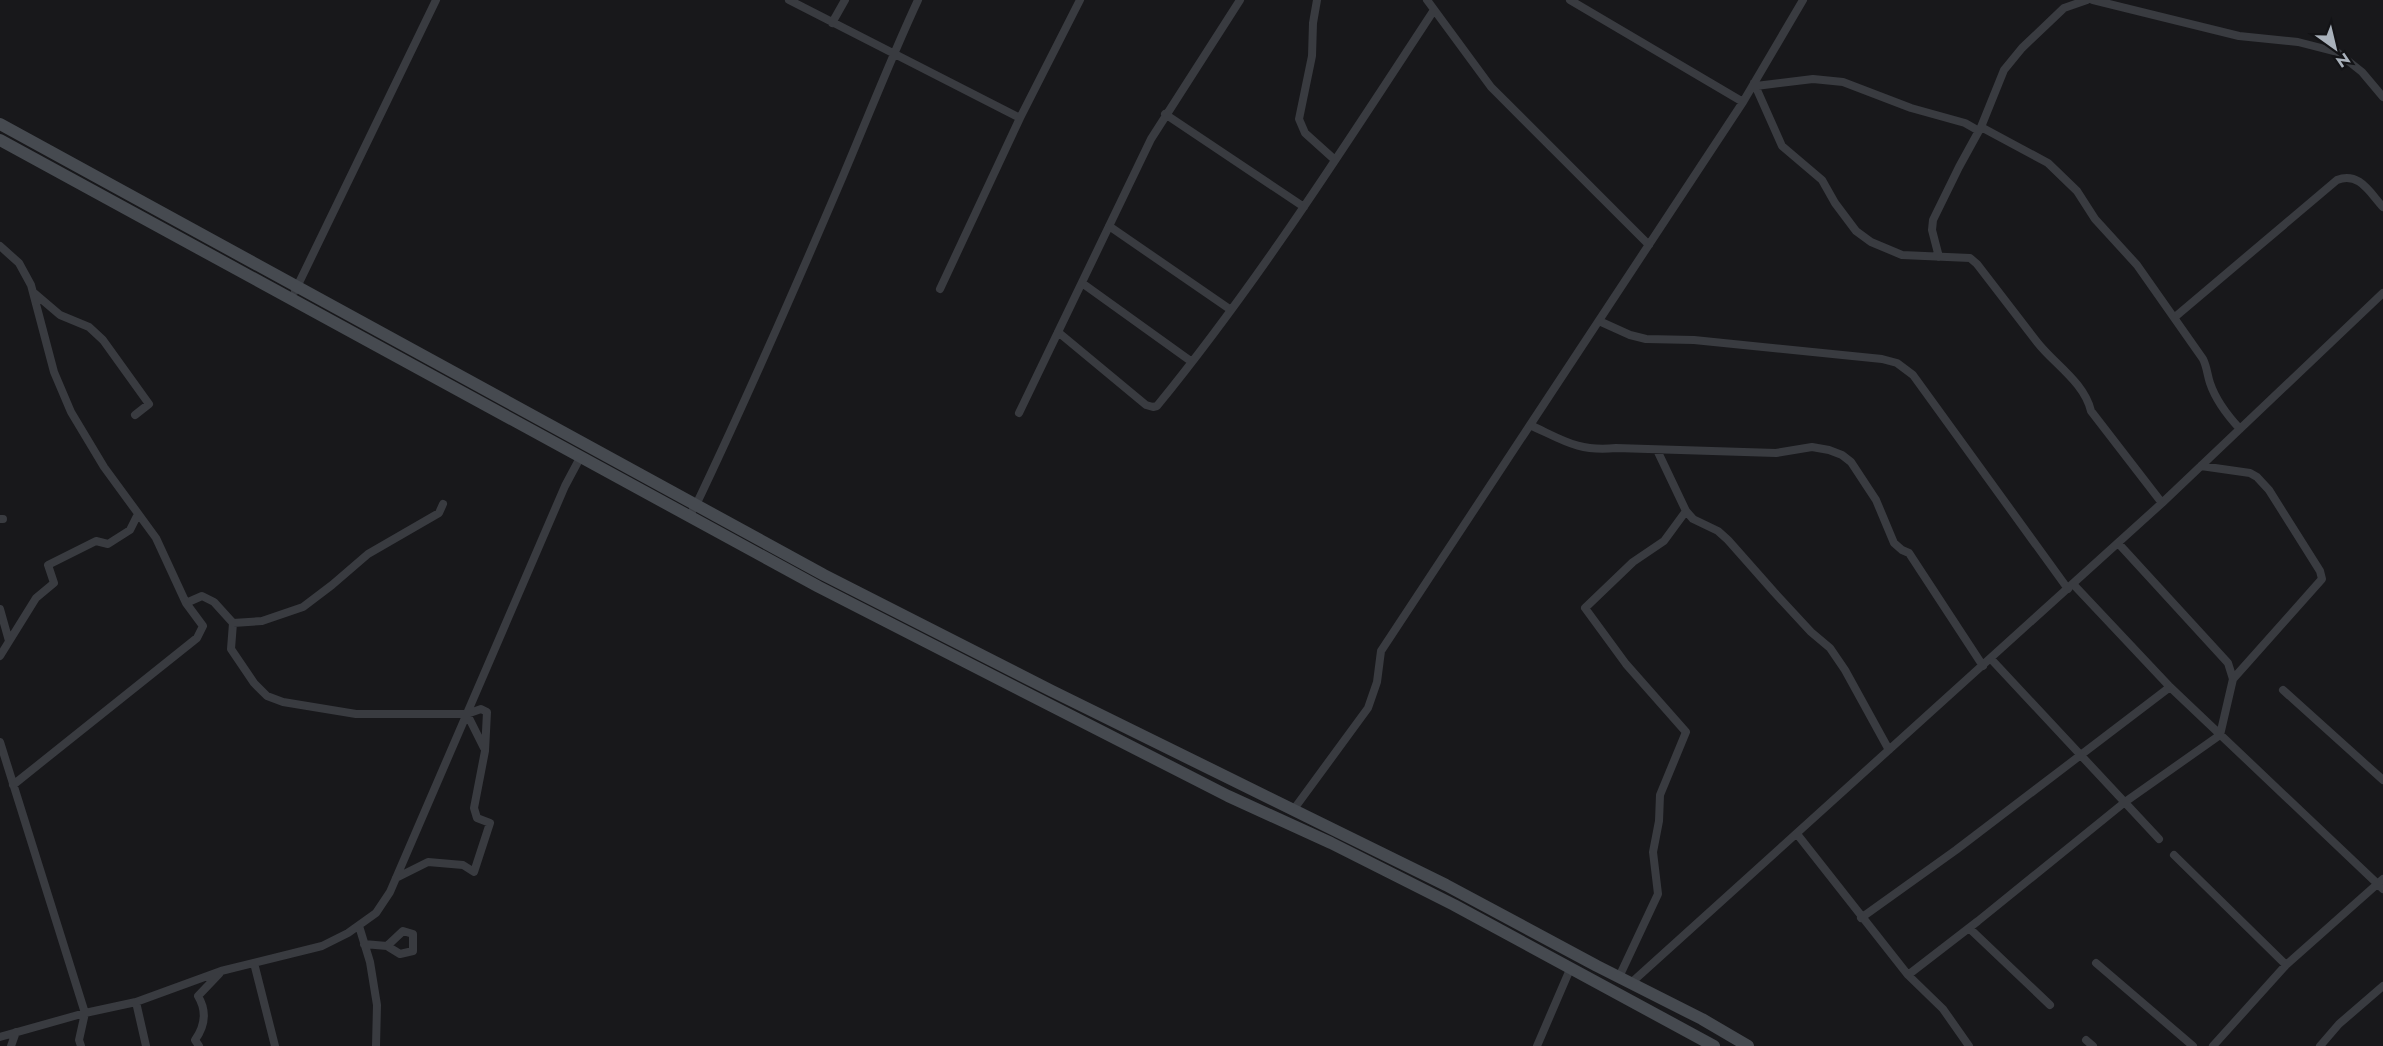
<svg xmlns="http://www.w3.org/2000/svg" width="2383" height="1046" viewBox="0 0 2383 1046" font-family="Jost,sans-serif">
	<rect width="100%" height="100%" fill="#18181b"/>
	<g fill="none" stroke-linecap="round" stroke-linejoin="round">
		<path stroke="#393b40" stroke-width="8" d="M789,0l231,118
			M1317,0l-4,23 -1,33 -13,63 6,14 30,27
			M1427,0l64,87 158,158
			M1570,0l173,102
			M2093,0l146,36 59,6 39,10 25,20 21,25
			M832,23l13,-23
			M1754,83l28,63 40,34 13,23 21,28 15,11 31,13 68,3 7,6c20,26 40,52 60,78 17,22 47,40 54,69l71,92
			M1756,86l57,-7 30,3 68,26 54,15 14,8
			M1165,114l139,93
			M1981,127l67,36 29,28 18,28 42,46 66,94c4,8 4,15 7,24 6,18 17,32 30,46
			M1109,226l122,84
			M0,246l19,17 12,22 23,87 17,40 33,55 52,71 30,65 17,23 -6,12 -184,147
			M1939,257l-7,-27 1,-10 26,-53 22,-40 23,-57 18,-22 42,-40 23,-8
			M1082,283l110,79
			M940,289l80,-171 60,-118
			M295,291l141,-291
			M33,292l27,23 29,12 14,13 46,64 -14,11
			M2175,317l162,-137c22,-9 33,13 46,27
			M1599,321l31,14 16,4 48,1 188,19 15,4 16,12 155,214
			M1058,332l88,73 7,2 4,-1c102,-125 189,-262 277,-396
			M1019,413l132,-274 89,-139
			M1530,425c33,15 48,27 86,23l160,5 36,-6 17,3 13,5 9,7 25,38 18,43 8,7 7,3 74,113
			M1657,450l29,61 7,8 25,12 10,9 46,52 37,40 19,16 15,22 44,80
			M2201,466l49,7 7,4 12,13 51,81 2,8 -89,100
			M689,516l7,-11c52,-109 100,-219 147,-329 25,-59 48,-118 75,-176
			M0,519h3
			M2073,584l97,103 213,202
			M186,603l16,-7 12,6 19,21 29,-2 41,-14 29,-22 36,-31 71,-41 4,-9
			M0,609l9,32
			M233,623l-2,26 23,34 13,13 16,6 73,12h111l14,-5 6,3 -2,39 -11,57 3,10 13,5 -16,49 -11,-7 -35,-3 -32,16
			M0,656l36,-58 18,-15 -6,-18 48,-24 12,3 22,-14 8,-16
			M1991,659l168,180
			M2283,690l100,90
			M467,714l17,34
			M0,742l85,271 -6,27 2,6
			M1294,809l74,-101 9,-26 4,-31 362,-549 60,-102
			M1797,834l111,141 35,34 26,37
			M2174,855l112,110
			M1861,918l95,-68 214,-163
			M359,926l11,36 7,43 -1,41
			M1969,928l81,77
			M364,944l23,2 13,8 13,-3v-17l-10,-3 -16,15
			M254,963l21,83
			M2096,963l97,83
			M1908,975l70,-54 147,-119 95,-67 13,-56 -5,-16 -110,-120
			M1619,977l39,-83 -5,-42 6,-31 1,-26 26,-63 -60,-68 -41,-56 48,-46 31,-21 22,-30
			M1631,983l531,-480 221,-210
			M136,1002l10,44
			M0,1037l85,-24 51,-11 85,-31 101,-25 26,-13 28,-20 14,-21 175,-406 16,-30
			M2086,1040l7,6
			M11,1046l5,-14
			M199,1046l-4,-6c10,-14 12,-29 3,-44l21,-22
			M1537,1046l34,-79
			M2213,1046l73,-81 97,-86
			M2320,1046l19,-22 44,-38"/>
		<path stroke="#464a50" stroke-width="12" d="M0,124l824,451 228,116 394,194 151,81 105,53 46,27
			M0,140l819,447 409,209 103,47 123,62 260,141"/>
	</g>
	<g transform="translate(2335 48) rotate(146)" stroke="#131316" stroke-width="4.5" paint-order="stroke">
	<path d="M0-4.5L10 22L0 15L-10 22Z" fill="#a9b1bb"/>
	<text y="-9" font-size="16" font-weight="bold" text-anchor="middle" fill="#a9b1bb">N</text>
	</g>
</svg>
